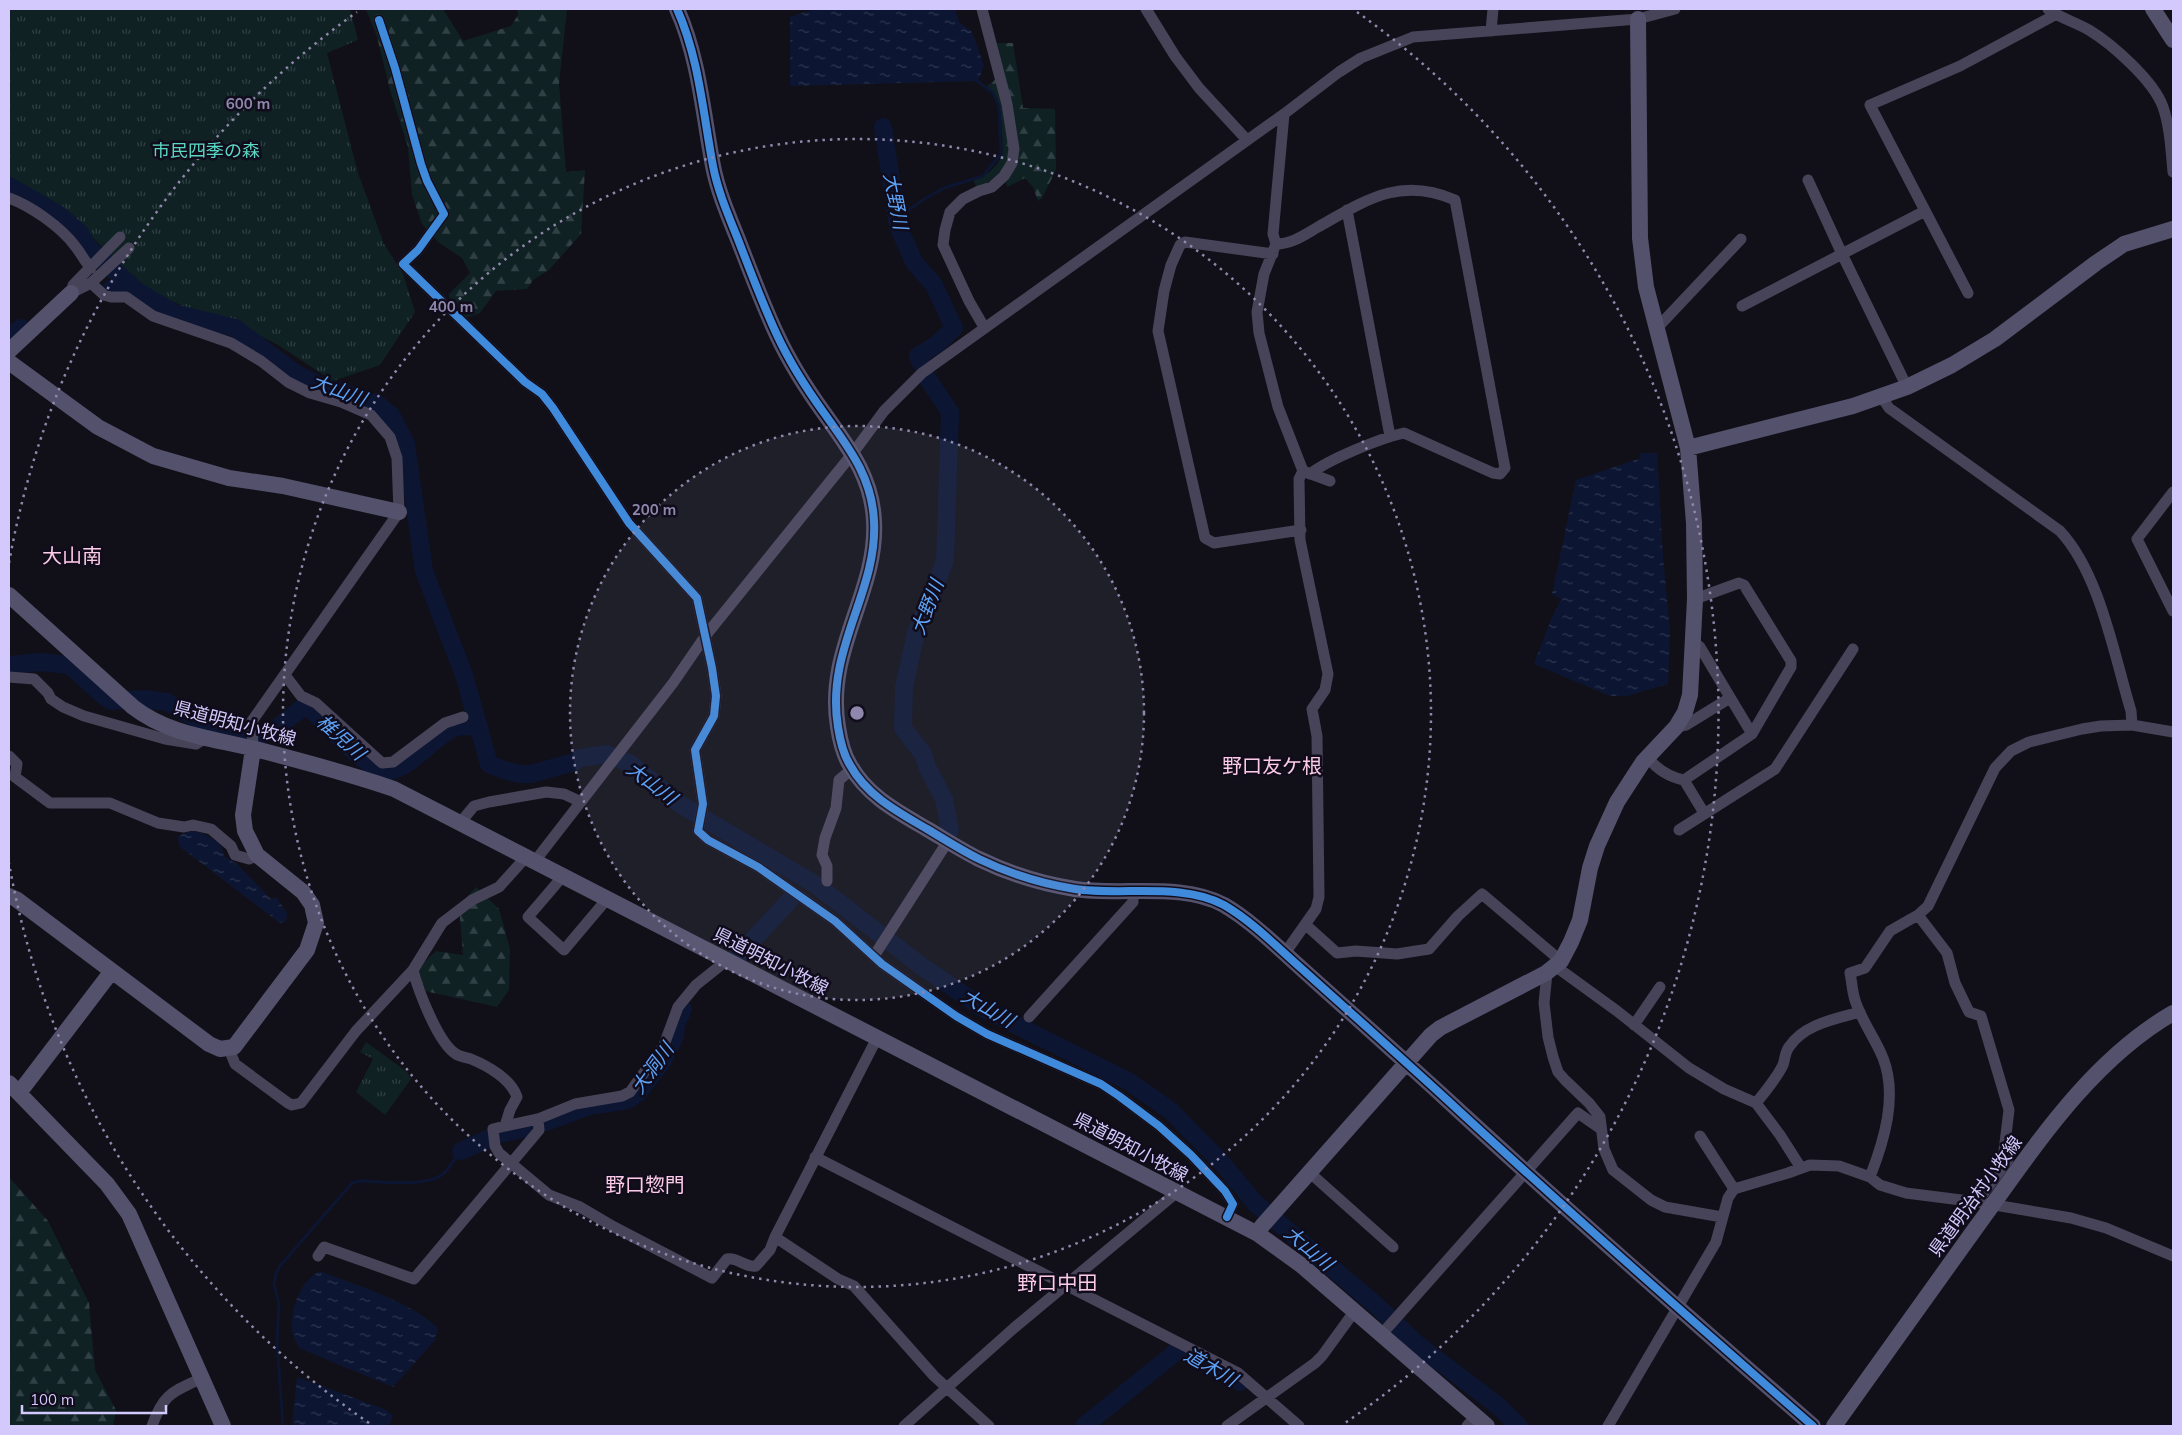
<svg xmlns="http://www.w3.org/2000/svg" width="2182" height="1435" viewBox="0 0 2182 1435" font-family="Mulish,'Noto Sans JP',sans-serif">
	<defs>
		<pattern id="grass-tufts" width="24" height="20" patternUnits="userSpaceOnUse" patternTransform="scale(1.25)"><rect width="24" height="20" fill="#0f2123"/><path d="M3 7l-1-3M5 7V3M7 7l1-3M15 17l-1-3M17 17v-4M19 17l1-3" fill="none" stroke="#314044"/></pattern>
		<pattern id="forest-firs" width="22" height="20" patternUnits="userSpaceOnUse" patternTransform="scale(1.25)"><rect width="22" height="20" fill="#0f2123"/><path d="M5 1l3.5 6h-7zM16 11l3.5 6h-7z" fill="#314044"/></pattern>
		<pattern id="water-ripples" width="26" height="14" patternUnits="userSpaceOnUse" patternTransform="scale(1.25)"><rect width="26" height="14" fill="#0c1633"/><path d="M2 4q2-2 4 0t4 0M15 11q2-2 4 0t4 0" fill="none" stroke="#2e3751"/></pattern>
	</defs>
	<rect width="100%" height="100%" fill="#111018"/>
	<path fill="url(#grass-tufts)" d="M9,9h341l8,31 -31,13 31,120 26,71 19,30 12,38 -35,53 -47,16 -55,-36 -39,-20 -30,-6 -70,-34 -65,-67 -15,-11 -50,-26z
		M366,1042l41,30 4,7 -26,36 -29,-23 17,-33 -13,-7z"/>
	<path fill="url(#forest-firs)" d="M366,9h77l20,32 48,-15 7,-11 -1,-6h50l-8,75 7,88 19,-2 -4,64 -32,36 -16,10 -6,9 -31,2 -16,22 -14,5 -16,-13 -1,-11 21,-21 -8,-15 -24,-16 -16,-18 -10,-29 -4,-48 -18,-57 -13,-53z
		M996,43h17l10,65 32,1 1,61 -14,28 -4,3 -5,-14 -8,-9 -18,9 -5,-16 -13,13 -12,4 -4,-8c13,-3 23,-12 29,-24 2,-5 -1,-44 -3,-50 -2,-8 -5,-14 -12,-20l9,-7z
		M476,887l23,22 11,40 -1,41 -12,17 -72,-16 -9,-21 20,-19 27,4 -4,-49z
		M9,1177l39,44 41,82 6,67 21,40 -3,16h-104z"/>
	<path fill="url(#water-ripples)" d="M814,9h141l4,13 13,10 12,34 -6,15 -188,5v-69z
		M1640,453h17l6,104 7,74 -2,53 -41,12h-17l-76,-32 16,-42 11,-23 -9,-5 24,-114 65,-22z
		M190,831l12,2 18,10 4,13 14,9 33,34 5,-2 11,16 -1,8 -6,2 -101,-77 -1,-10z
		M320,1271c36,14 91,31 118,57l-3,12 -42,47 -94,-39c-2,-5 -7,-12 -7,-18 -2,-21 9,-50 28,-59z
		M297,1377l87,32 9,6 -4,11h-97z"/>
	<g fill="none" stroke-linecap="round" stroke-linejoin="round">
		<path stroke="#0c1633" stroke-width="3" d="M898,226l4,-4v-5l8,-8 16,-11 18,-10 39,-12 18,-22 -2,-47 -6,-14 -17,-13
			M283,1426l-6,-85 2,-37 -5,-20 2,-11 4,-7 72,-83 7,-2c21,0 69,7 85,-8 6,-6 11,-15 17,-22"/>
		<path stroke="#0c1633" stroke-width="18" d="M883,127l15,99 16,36 20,23 20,43 -17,16 -19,12 3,7
			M9,186l49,28 22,19 7,13 50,45 37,22 61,15 60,45 24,12 57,18 15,12 15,29 18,127 40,104 25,89 15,6 16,4h11l43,-12 6,-4 27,-4 24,10 47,39 138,82 104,80 64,44 144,72 43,30 50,51 34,41 121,102 42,40 79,60 22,21
			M111,289l17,-7
			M9,337l12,-9
			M928,379l22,33 -5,149 -29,72 -12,54 -1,41 20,26 5,15 16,30 6,31
			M9,665l31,-3 29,3 35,31 8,5 32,-2 23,3 50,29 25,4h19l12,-4 29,-23h7c19,18 47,49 69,61 24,12 57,-35 78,-42 7,-2 16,0 23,0
			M737,957l53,-57
			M546,1122l43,-16 39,-6 10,-7 24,-31 13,-26 1,-11 7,-16
			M461,1151l38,-17 36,-8
			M1084,1426l87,-70 7,-8 28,16 26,11 8,7"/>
		<path stroke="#474459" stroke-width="11" d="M982,9l25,95 7,45 -2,14 -8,13 -12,11 -13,4 -16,8 -13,13 -5,18 -2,15 26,56 15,26
			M1146,9l29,47 24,32 48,52
			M2048,9c12,9 27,13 41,21 23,14 65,51 74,77 7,20 8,43 10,65
			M379,20l16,48 26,96 6,17 17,33 -26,36 -15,14 122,118 17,12 11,14 76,115 68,75 15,70 4,28 -2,20 -19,34 8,54 -5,27 10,9 50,27 77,54 47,43 74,52 31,18 114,50 18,12 40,30 32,29 34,36 8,13 -6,13
			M1491,31l2,-22
			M1284,114l-11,120 3,10 -12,30 -7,38 2,21 19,74 25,64 27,10
			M1808,180l34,74 83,-43
			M9,198c22,8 52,29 66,48 6,7 9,15 16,22
			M1347,210l43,226
			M1276,244c16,0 28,-9 42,-17 48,-27 82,-51 137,-27l50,268 -5,6 -7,-1 -89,-40c-23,5 -75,26 -94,41
			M1273,254l-88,-12 -5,3 -9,20 -7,26 -6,40 47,207 9,5 87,-13
			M91,283l13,12 7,2h15l27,19 78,27 30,18 27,21 22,11 31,9 30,13 19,22 7,21 2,54 -147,209 1,28
			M71,293l2,-8 47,-48
			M71,293l20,-10 38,-35
			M1968,293l-98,-188 90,-39 95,-51
			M1742,306l100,-52 65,133
			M1658,327l83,-88
			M1881,396l8,12 171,123c40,43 54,124 71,180l1,14
			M2173,492l-36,47 36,72
			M1693,642l7,5 52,87
			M285,675l16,21 15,7 66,60 11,-1 52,-39 18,-6
			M9,677l25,2 14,14 3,6 12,8 21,9 81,23 31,5 8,-5
			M1676,727l10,-2 44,-27
			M9,756l8,8 -2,13 35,26h60l48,20 26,4 9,-2 18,4 20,17 4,9 14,4 8,-4
			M1648,758c9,11 21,19 36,22l68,-46 39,-67v-6l-47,-76 -5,-2 -44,16
			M1684,780l20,33
			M460,823l14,-17 15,-4 57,-10 18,2 17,8
			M1679,830l96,-61 78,-120
			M535,861l138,-178 33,-48 147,-182 31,-42 38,-38 362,-259 55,-42 22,-14 52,-21 225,-18 37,-10
			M563,876l-35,41 36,33 43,-51
			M827,881v-15l-5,-11 3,-17 11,-30 3,-28 13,-11
			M1918,915l29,38 8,30 14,29 12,4 28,94 -5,41 4,9 -31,42
			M1306,925l31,28 19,-2 41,3 32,-5 29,-33 24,-22 79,67
			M1285,953l31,-44 3,-12 -2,-161 -5,-27 13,-19 3,-16 -28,-134 -1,-61 4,-8
			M874,956l74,-115
			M1555,966l62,45 72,57 35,21 32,14 24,32 21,33
			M413,970c5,20 25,73 43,84 4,3 10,3 15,5 17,7 40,20 46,38l-7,13 -5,16 33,-7
			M1547,973l-3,30 4,34 5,20 5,15 7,8 24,23 11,14 4,32 9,21 38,30 14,7 57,10
			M1029,1017l104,-115v-10
			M1634,1025l26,-38
			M229,1049l6,15 53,39 4,2 9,-2 55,-72 57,-61 29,-47 30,-23 27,-13 27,-30
			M1756,1103c10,-12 20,-24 27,-38 2,-6 2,-13 6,-18 15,-23 46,-28 71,-35
			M505,1126l-12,3 2,17 4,7 50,42 31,12 34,20 98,51 15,-19c11,-2 18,9 29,7l14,-16 5,-13 102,-199
			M1700,1136l34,53
			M815,1157l423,216 61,53
			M1309,1172l84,75
			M1870,1177c14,-36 28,-81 13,-119 -8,-20 -22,-38 -28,-58 -3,-9 -3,-18 -5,-27l15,-5 25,-37 28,-16 10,-9 67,-138 16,-17 18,-9 53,-13 19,-3 31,-1 41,7
			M775,1237l63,42 16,7 80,90 55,50
			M318,1256l6,-9 90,32 125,-149 -1,-11 37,-15 47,-8 8,-4 34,-47 14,-38 18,-22 30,-24
			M1381,1335l197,-222 23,16
			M152,1426c11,-32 20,-34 50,-48
			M904,1426l110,-98 162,-135
			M1227,1426l88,-63 7,-7 32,-44
			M1467,1426l9,-10
			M1608,1426l108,-184 12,-44 6,-9 54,-16 22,-8 29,1 31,11 10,8 26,8 71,9 94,16 35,10 67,28"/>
		<path stroke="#54516c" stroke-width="16" d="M677,9c22,49 26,104 36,157 5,26 16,51 26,76 12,31 24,63 38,93 13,28 29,53 47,78 24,34 48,63 50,108 4,71 -49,128 -36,206 2,13 5,27 12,38 17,31 48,47 77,64 17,10 34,21 52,30 29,14 64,25 96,30 47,7 107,-7 149,16 29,17 53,42 78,64 48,43 95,85 142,128 121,112 245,221 369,329
			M2153,9l20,31
			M9,351l62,-58
			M9,362l89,65 55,29 76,22 54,8 116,26
			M1688,448l165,-42 54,-19 45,-22 43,-26 101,-76 28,-19 49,-15
			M9,595l124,112c36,28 79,31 122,42 46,12 93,24 139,40l864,445 43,31 186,161
			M9,896l7,3 193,145 11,5 14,-2 73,-97 9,-27 -4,-18 -9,-13 -46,-37 -12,-24 -2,-16 10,-66
			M9,1083l98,101 22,30 94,212
			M19,1093l93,-122
			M1258,1234l4,-8 169,-191 9,-7 106,-55 15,-12 10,-19 9,-22 10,-52 7,-22 20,-44 26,-40 33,-35 9,-15 5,-17 5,-96 -1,-76 -6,-75 -42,-161 -6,-49 -2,-219
			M1834,1426c47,-65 94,-131 141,-197 57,-78 113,-167 198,-216"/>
		<defs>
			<path id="cycleway" d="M677,9c22,49 26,104 36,157 5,26 16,51 26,76 12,31 24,63 38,93 13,28 29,53 47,78 24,34 48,63 50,108 4,71 -49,128 -36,206 2,13 5,27 12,38 17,31 48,47 77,64 17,10 34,21 52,30 29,14 64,25 96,30 47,7 107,-7 149,16 29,17 53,42 78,64 48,43 95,85 142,128 121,112 245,221 369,329
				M379,20l16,48 26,96 6,17 17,33 -26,36 -15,14 122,118 17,12 11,14 76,115 68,75 15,70 4,28 -2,20 -19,34 8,54 -5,27 10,9 50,27 77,54 47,43 74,52 31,18 114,50 18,12 40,30 32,29 34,36 8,13 -6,13"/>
		</defs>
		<use href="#cycleway" stroke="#100c1b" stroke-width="11"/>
		<use href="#cycleway" stroke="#408adc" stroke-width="8"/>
	</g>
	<circle cx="857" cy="713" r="287" fill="#8f88ac" fill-opacity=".12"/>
	<g fill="none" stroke="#8f88ac" stroke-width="2.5" stroke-dasharray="2.5 5">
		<circle cx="857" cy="713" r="287"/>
		<circle cx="857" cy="713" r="574"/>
		<path d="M369 1423A861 861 0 0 1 9 863M9 563A861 861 0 0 1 357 12M1357 12A861 861 0 0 1 1345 1423"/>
	</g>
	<g text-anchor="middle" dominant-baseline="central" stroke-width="5" stroke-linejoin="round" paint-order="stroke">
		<g font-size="18" fill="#5ad7c2" stroke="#100c1b">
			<text x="206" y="150">市民四季の森</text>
		</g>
		<g font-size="18" fill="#d3c9fc" stroke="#100c1b">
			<text transform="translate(235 723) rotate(15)">県道明知小牧線</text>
			<text transform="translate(771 961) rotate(27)">県道明知小牧線</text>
			<text transform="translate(1131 1147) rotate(28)">県道明知小牧線</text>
			<text transform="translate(1975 1196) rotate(-54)">県道明治村小牧線</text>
		</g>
		<g font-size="19" font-style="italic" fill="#5da3f7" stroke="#100c1b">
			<text transform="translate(896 201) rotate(79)">大野川</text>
			<text transform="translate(339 390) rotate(20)">大山川</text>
			<text transform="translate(927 607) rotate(-69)">大野川</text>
			<text transform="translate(341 737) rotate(42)">椎児川</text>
			<text transform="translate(652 783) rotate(37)">大山川</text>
			<text transform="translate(988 1008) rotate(30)">大山川</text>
			<text transform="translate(652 1068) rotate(-54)">大洞川</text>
			<text transform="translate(1309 1248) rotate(40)">大山川</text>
			<text transform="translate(1211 1367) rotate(30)">道木川</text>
		</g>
		<g font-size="20" fill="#fccbe6" stroke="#100c1b">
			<text x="72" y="555">大山南</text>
			<text x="1272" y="765">野口友ケ根</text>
			<text x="645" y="1184">野口惣門</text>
			<text x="1057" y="1282">野口中田</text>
		</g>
	</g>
	<circle cx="857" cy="713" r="8" fill="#8f88ac" stroke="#100c1b" stroke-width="2.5"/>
	<g font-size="15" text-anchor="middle" font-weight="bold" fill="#8f88ac" stroke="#100c1b" stroke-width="5" stroke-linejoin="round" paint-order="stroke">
		<text x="248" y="109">600 m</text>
		<text x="451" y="312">400 m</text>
		<text x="654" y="515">200 m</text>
	</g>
	<rect width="2182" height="1435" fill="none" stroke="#d3c9fc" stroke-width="20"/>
	<path d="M22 1405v8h144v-8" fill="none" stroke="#d3c9fc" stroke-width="2.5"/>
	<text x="30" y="1405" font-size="15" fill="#d3c9fc" stroke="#100c1b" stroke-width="4" paint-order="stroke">100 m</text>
</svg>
